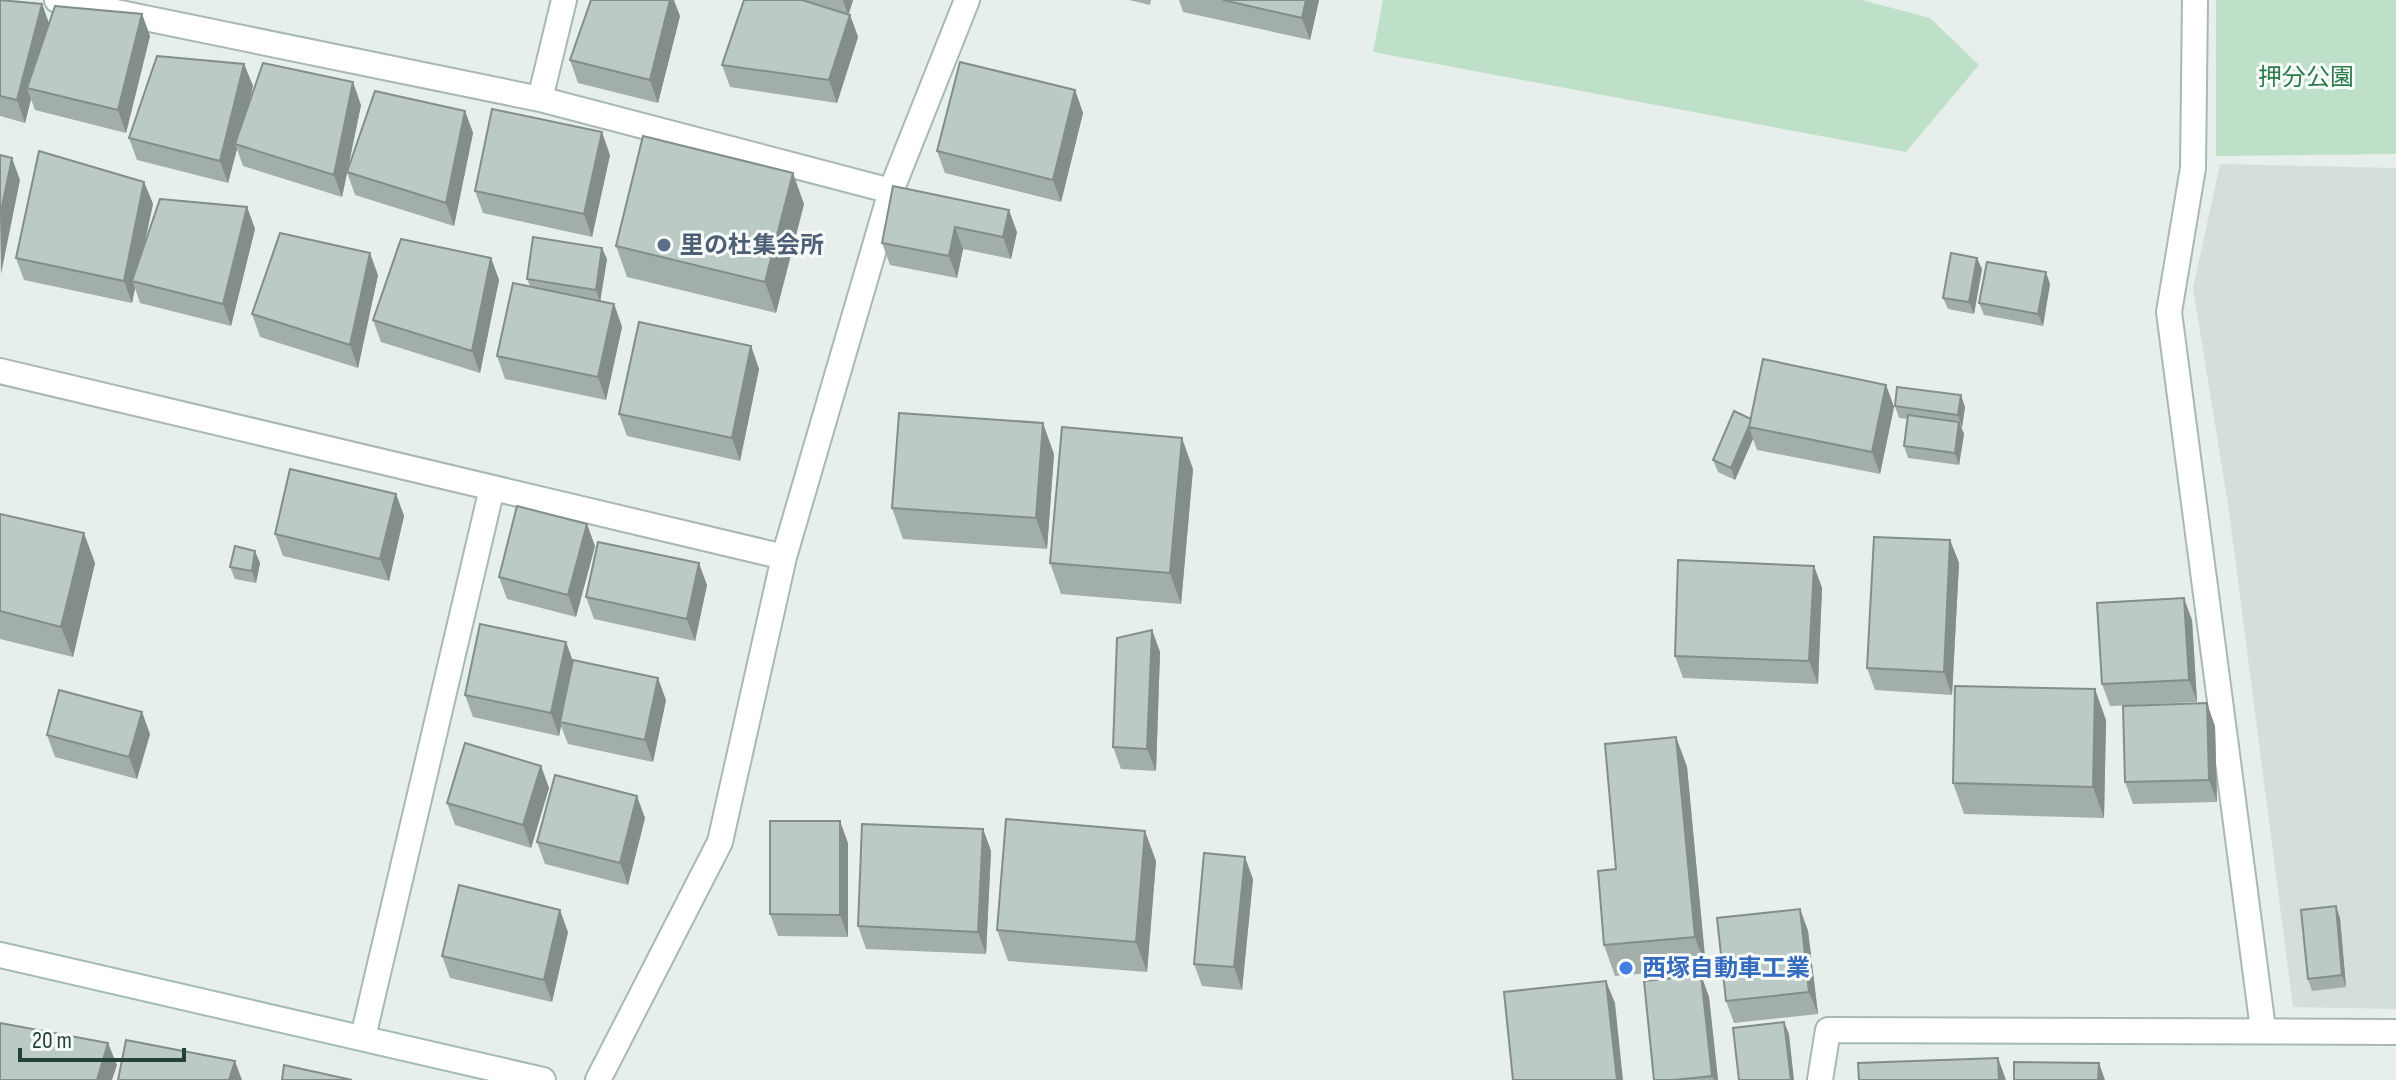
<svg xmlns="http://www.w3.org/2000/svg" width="2396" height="1080" viewBox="0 0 2396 1080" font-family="'Sofia Sans Condensed','Noto Sans JP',sans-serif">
	<rect width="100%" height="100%" fill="#e6efeb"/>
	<path fill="#d4dfda" d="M2220,164l176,4v841l-103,-2 -64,-496 -36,-223z"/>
	<path fill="#bfe0c8" d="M1383,0h479l68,18 49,47 -73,87 -533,-100z
		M2216,0h180v154l-180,2z"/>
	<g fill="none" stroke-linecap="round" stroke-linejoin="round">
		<defs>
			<path id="street" d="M57,0l483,99
				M564,0l-24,99 351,92
				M2195,0l-2,168 -24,144 94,717
				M0,371l784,186
				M363,1037l129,-549
				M598,1080l122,-238 64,-285 107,-366 76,-191
				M1820,1080l8,-50 568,2"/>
			<path id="secondary" d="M0,955l543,125"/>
		</defs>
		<use href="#street" stroke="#a8b8b2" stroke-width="28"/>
		<use href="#secondary" stroke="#a4bbb3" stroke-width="28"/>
		<use href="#street" stroke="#fff" stroke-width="24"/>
		<use href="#secondary" stroke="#fff" stroke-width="24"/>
	</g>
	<path fill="#a1aea9" d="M0,0l42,4 7,20 93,-10 8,22 -24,97 -91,-23 -4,-11 -6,24 -25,-7z
		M742,0h111l-4,14 1,1 8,22 -21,66 -107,-16 -8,-22 22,-65z
		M1129,0h22l-1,5z
		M1179,0h140l-9,40 -127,-28z
		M680,16l-22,87 -80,-20 -8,-23z
		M244,64l9,22 -7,28 115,-9 -19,92 -99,-31 -6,-17 -9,34 -91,-23 -8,-22z
		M1075,90l8,23 -22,89 -116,-29 -8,-22z
		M465,111l8,22 -19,93 -99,-31 -8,-23z
		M610,155l-18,82 -109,-24 -8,-22z
		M144,182l9,22 -10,46 104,-43 8,22 -24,97 -91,-23 -5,-15 -3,15 -108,-23 -8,-22z
		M893,186l124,46 -6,27 -48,-10 -6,29 -67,-13 -8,-22z
		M804,204l-28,109 -149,-36 -11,-31z
		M491,258l8,22 -19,93 -99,-31 -8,-22z
		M607,259l-7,43 14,2 8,23 -16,73 -101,-21 -8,-23 33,-70 -3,-7z
		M1982,269l-8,45 -26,-5 -5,-11z
		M378,275l-20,93 -98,-31 -8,-23z
		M2050,284l-7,42 -59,-11 -5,-12z
		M751,346l8,23 -19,92 -113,-25 -8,-22z
		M1886,385l8,22 -14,67 -123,-24 -4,-11 -18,41 -17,-8 -5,-12 38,-41z
		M1895,406l70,1 -3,20h-1l3,7 -5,31 -51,-7 -4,-12 4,-27 -9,-1z
		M1054,454l-7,95 -144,-10 -11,-31z
		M1193,469l-12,135 -120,-10 -11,-31z
		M396,494l8,22 -15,65 -106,-25 -8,-22z
		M0,514l95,49 -22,94 -73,-18z
		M1950,540l9,23 -7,132 -77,-5 -8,-22z
		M595,546l-19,71 -69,-18 -8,-22z
		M260,563l-4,20 -21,-4 -5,-12z
		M1814,566l8,22 -4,96 -135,-6 -8,-22z
		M707,585l-12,56 -101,-22 -8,-22z
		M2192,620l5,82 -87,4 -8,-22z
		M1152,630l8,22 -4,119 -35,-2 -8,-22z
		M566,642l7,19 93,39 -13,62 -85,-18 -7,-18 -2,10 -86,-19 -8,-22z
		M2106,720l-2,98 -140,-4 -11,-31z
		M2215,726l2,76 -84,2 -8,-22z
		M150,734l-13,45 -82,-22 -8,-22z
		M1676,737l11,30 19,201 -91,8 -11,-31z
		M541,766l8,22 -18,60 -76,-23 -8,-22z
		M645,818l-17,67 -83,-21 -8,-22z
		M983,829l8,22 -5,103 -120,-5 -8,-23z
		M848,843v94l-70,-1 -8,-22z
		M1156,861l-9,111 -139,-11 -11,-31z
		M1253,879l-11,111 -40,-4 -8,-22z
		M1800,909l8,22 10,83 -84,9 -8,-22z
		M2340,918l6,69 -34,4 -4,-12z
		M568,932l-16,70 -102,-24 -8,-22z
		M1701,975l8,22 9,83h-64z"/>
	<path fill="#838d89" d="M670,0h4l6,16 -22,87 -8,-23z
		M843,0h10l-5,15z
		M1306,0h13l-9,40 -8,-22z
		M42,4l8,22 -23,62 4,11 -6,24 -8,-23z
		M142,14l8,22 -24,97 -8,-23z
		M850,15l8,22 -21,66 -8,-23z
		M244,64l9,22 -15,59 -3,-1 2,5 -9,34 -8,-22z
		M353,82l8,23 -19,92 -8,-22z
		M1075,90l8,23 -22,89 -8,-22z
		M465,111l8,22 -19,93 -8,-23z
		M602,132l8,23 -18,82 -8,-23z
		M12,158l8,22 -19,94 -1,-58z
		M793,173l11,31 -28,109 -11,-31z
		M144,182l9,22 -17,78 -4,-1 3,7 -3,15 -8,-22z
		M247,207l8,22 -24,97 -8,-22z
		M1009,210l8,22 -6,27 -8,-22z
		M955,227l8,22 -6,29 -8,-22z
		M602,248l5,11 -7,43 -4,-12z
		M370,253l8,22 -20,93 -8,-23z
		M491,258l8,22 -19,93 -8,-22z
		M1977,258l5,11 -8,45 -5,-12z
		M2046,272l4,12 -7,42 -5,-12z
		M614,304l8,23 -16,73 -8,-23z
		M751,346l8,23 -19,92 -8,-23z
		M1886,385l8,22 -14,67 -8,-22z
		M1961,395l4,12 -3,20 -4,-12z
		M1959,422l5,12 -5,31 -4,-12z
		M1043,423l11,31 -7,95 -11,-31z
		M1749,427l4,12 -18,41 -4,-12z
		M1182,438l11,31 -12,135 -11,-31z
		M396,494l8,22 -15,65 -9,-22z
		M587,524l8,22 -19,71 -8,-22z
		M84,533l11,30 -22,94 -12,-30z
		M1950,540l9,23 -7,132 -8,-23z
		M255,551l5,12 -4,20 -4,-12z
		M699,563l8,22 -12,56 -8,-22z
		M1814,566l8,22 -4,96 -9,-23z
		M2184,598l8,22 5,82 -8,-22z
		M1152,630l8,22 -4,119 -9,-22z
		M566,642l8,23 -14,57 1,4 -2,10 -8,-23z
		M658,678l8,22 -13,62 -8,-22z
		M2095,689l11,31 -2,98 -11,-31z
		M2207,703l8,23 2,76 -8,-22z
		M142,712l8,22 -13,45 -8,-22z
		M1676,737l11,30 19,201 -11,-31z
		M541,766l8,22 -18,60 -8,-23z
		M637,796l8,22 -17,67 -8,-22z
		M840,821l8,22v94l-8,-22z
		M983,829l8,22 -5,103 -8,-22z
		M1145,831l11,30 -9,111 -11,-30z
		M1245,857l8,22 -11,111 -8,-23z
		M2336,906l4,12 6,69 -4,-12z
		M1800,909l8,22 10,83 -9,-22z
		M560,910l8,22 -16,70 -8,-22z
		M1701,975l8,22 9,83h-4l-2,-4z
		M1606,981l9,22 8,77h-6z
		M1784,1022l5,12 5,46h-3z
		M108,1043l9,22 -5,15h-15z
		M1998,1058l8,22h-7z
		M235,1061l7,19h-13z
		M2099,1063l6,17h-7z"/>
	<path fill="#bbcac4" stroke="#838d89" stroke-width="2" d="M0,0l42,4 -25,96 -17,-4z
		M591,0h79l-20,80 -80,-20z
		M744,0h58l48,15 -21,65 -107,-15z
		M1223,0h83l-4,18z
		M55,6l87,8 -24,96 -91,-22z
		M157,56l87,8 -24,97 -91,-23z
		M960,62l115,28 -22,90 -116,-29z
		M263,63l90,19 -19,93 -99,-31z
		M375,91l90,20 -19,92 -99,-31z
		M492,109l110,23 -18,82 -109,-23z
		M643,136l150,37 -28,109 -149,-36z
		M39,151l105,31 -20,99 -108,-23z
		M0,155l12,3 -12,58z
		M893,186l116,24 -6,27 -48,-10 -6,29 -67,-13z
		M160,199l87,8 -24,97 -91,-23z
		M280,233l90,20 -20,92 -98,-31z
		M533,237l69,11 -6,42 -69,-11z
		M401,239l90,19 -19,93 -99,-31z
		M1951,253l26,5 -8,44 -26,-4z
		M1987,262l59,10 -8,42 -59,-11z
		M513,283l101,21 -16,73 -101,-21z
		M639,322l112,24 -19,92 -113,-24z
		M1763,359l123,26 -14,67 -123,-25z
		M1897,387l64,8 -3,20 -63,-9z
		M1734,411l17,8 -2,7 -18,42 -18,-8z
		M899,413l144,10 -7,95 -144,-10z
		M1908,415l51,7 -4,31 -51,-7z
		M1062,427l120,11 -12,135 -120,-10z
		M290,469l106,25 -16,65 -105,-25z
		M517,506l70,18 -19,71 -69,-18z
		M0,514l84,19 -23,94 -61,-16z
		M1874,537l76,3 -6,132 -77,-4z
		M598,542l101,21 -12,56 -101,-22z
		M235,546l20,5 -3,20 -22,-4z
		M1678,560l136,6 -5,95 -134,-5z
		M2184,598l5,82 -87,4 -5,-81z
		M480,624l86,18 -15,71 -86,-18z
		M1152,630l-5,119 -34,-2 4,-109z
		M573,660l85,18 -13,62 -85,-18z
		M1955,686l140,3 -2,98 -140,-4z
		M59,690l83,22 -13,45 -82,-22z
		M2207,703l2,77 -84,2 -2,-76z
		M1676,737l19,200 -91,8 -6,-74 18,-2 -11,-125z
		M465,743l76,23 -18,59 -76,-22z
		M555,775l82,21 -17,67 -83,-21z
		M1006,819l139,12 -9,111 -139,-12z
		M770,821h70v94l-70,-1z
		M862,824l121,5 -5,103 -120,-6z
		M1204,853l41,4 -11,110 -40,-3z
		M459,885l101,25 -16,70 -102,-24z
		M2336,906l6,69 -34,4 -7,-69z
		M1800,909l9,83 -83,9 -9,-83z
		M1701,975l11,101 -38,4h-20l-10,-99z
		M1606,981l11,99h-104l-9,-88z
		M1784,1022l7,58h-52l-6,-52z
		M0,1023l108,20 -11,37h-97z
		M126,1040l109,21 -6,19h-111z
		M1998,1058l1,22h-140l-1,-17z
		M2014,1062l85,1 -1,17h-84z
		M284,1065l68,15h-70z"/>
	<circle fill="#5c6f8a" stroke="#f7fbf9" stroke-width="3" cx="664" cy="245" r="8"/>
	<circle fill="#3f7fe0" stroke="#f7fbf9" stroke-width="3" cx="1626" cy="968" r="8"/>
	<g text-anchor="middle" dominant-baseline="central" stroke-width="6" stroke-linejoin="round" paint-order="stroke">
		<g font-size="24" fill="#2d7a4b" stroke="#f7fbf9">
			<text x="2306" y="77">押分公園</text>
		</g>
		<g font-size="24" font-weight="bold" fill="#4e5e75" stroke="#f7fbf9" text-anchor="start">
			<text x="680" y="245">里の杜集会所</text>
		</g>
		<g font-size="24" font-weight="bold" fill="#366cbe" stroke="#f7fbf9" text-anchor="start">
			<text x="1642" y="968">西塚自動車工業</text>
		</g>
	</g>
	<path d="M20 1048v12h164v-12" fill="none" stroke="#24423a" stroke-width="4"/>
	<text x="32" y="1048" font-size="24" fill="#24423a" stroke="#f7fbf9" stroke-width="6" paint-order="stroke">20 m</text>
</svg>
